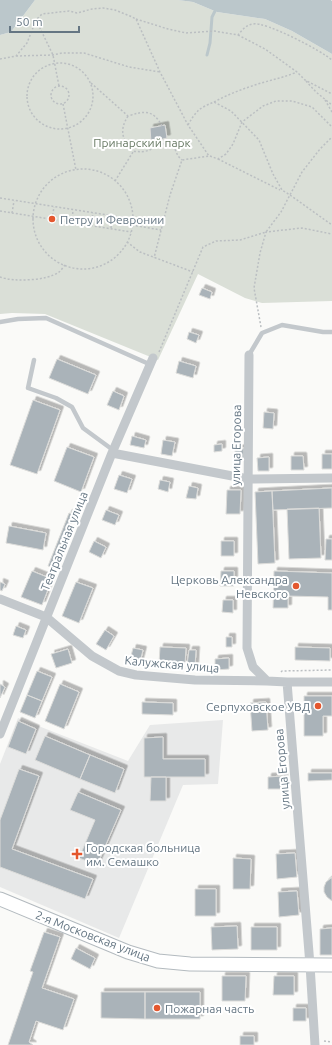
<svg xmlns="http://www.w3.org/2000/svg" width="332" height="1045" viewBox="0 0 332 1045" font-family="Ubuntu,sans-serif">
	<defs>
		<filter id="shadow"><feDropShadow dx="3.5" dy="-3.5" stdDeviation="0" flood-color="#0004"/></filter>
	</defs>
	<rect width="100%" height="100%" fill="#fafaf8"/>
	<path fill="#e8e9e9" d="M18,718l110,43 22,-36 73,-5 -5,64 -35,1 -64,153 -119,-51v-123z"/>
	<path fill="#dadfd7" d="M35,0h143l15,2 24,10 48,7 27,12 40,23v247l-70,2 -17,-5 -47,-24 -40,86 -113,-46 -33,-1 -12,1v-279l11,-3z"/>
	<path fill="#bbc7cb" d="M0,0h35l-24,32 -11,3z
		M178,0h153l1,1v53l-40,-23 -27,-12 -48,-7 -24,-10z"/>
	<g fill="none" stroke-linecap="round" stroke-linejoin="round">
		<path stroke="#bbc7cb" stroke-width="3" d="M207,55l3,-12 2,-26 3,-6"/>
	</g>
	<path fill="#aab3b9" stroke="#dcdcda" filter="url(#shadow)" d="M165,125l2,13 -16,4 -1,-14z
		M202,288l10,4 -2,7 -11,-4z
		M189,332l10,3 -3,8 -9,-4z
		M57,359l39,16 -8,19 -39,-16z
		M179,361l17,5 -3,12 -17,-5z
		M113,391l11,5 -5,14 -12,-5z
		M33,400l27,10 -23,64 -27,-9z
		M264,412l10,1 -1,16 -10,-1z
		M132,436l14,4 -2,8 -14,-3z
		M163,440l12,2 -3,14 -11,-2z
		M222,444v7l-8,1v-7z
		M67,447l27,10 -13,35 -27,-11z
		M244,448v13h-9v-12z
		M322,454h10v15h-10z
		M291,456h12l1,14h-13z
		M269,457v14h-11l-1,-13z
		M119,475l13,4 -5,14 -13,-4z
		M160,480l10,2 -2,10 -10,-3z
		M189,486l9,2 -2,11 -10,-1z
		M332,488v20l-59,2 -1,-19z
		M227,490h14l-1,24h-14z
		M272,491l3,72 -17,1 -3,-72z
		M319,508l2,50 -32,1 -2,-50z
		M106,510l13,5 -4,10 -13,-5z
		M69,513l4,1 -21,53 -4,-1z
		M9,526l37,7 -3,17 -37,-7z
		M326,539h6v21h-7z
		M94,541l12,6 -5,11 -12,-6z
		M221,541h13v15h-13z
		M32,571l20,8 -10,26 -21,-8z
		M221,571h13v15h-14z
		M274,571l58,2v37h-4v-13l-40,-1v12h-15z
		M0,582l5,2 -3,7 -2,-1z
		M76,582l17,6 -14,35 -17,-7z
		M223,600h10v13l-11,-1z
		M16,626l10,4 -3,8 -10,-3z
		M105,630l9,6 -8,14 -10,-6z
		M226,637h6v10h-6z
		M160,647l26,1 -1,16 -26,-1z
		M295,647l35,1v13l-35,-1z
		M133,648l10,2 -3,12 -10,-2z
		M68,649l4,14 -16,5 -5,-14z
		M189,650h7l-1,16 -8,-1z
		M229,658v11l-14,1v-11z
		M37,671l15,6 -10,24 -15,-6z
		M0,684l5,3 -5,11z
		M60,684l19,8 -15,37 -19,-8z
		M27,695l15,6 -7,17 -15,-6z
		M304,696h28v20h-9v20h-19z
		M142,702l31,1v12l-31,-1z
		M266,702l2,28 -16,1 -2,-28z
		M18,721l18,8 -10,25 -18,-7z
		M45,736l45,19 -10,24 -45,-19z
		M163,737v22h42v18h-61v-39z
		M90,755l34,14 -9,24 -35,-14z
		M19,769l20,7 -27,73 81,30 -8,20 -85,-32v-47z
		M308,773h24v7l-24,1z
		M284,776v13h-16v-12z
		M151,777h15v24h-16z
		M78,792l43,18 -24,55 -18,-7 16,-38 -25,-10z
		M295,853l2,24 -20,2 -1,-25z
		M233,858l18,1 -1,30h-17z
		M331,878h1v23l-5,-4 -3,-5v-5l2,-5z
		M195,889h21v27h-21z
		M297,891l2,24 -20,2 -1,-25z
		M237,926l1,23 -26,1 -1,-23z
		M251,927h26v23h-26z
		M332,928v27h-12v-26z
		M44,932l16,5 -18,51 32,11 -11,31 -27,-9 -7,21 4,3h-25l25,-73 -3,-1z
		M76,948l19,10 -5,11 -19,-10z
		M222,976h24l-1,25h-23z
		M274,976h20v19h-21z
		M101,992h44v27l-44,-1z
		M145,992h55v27h-55z
		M293,1008h13v13h-13z
		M240,1036h14v9h-14z"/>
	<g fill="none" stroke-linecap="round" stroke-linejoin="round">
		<defs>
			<path id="secondary" d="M0,899l128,53 30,9 32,3 142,1"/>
		</defs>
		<use href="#secondary" stroke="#b3babf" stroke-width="15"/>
		<path stroke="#bbbfc2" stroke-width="1.5" stroke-dasharray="2 2" stroke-linecap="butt" d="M136,19l32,10 18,4 28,-2 24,4c4,-5 8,-10 15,-11 12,-3 69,27 79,36
			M36,20l17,35 6,31
			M238,35l27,14 32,23 8,8 27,14
			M16,56l37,-1 9,-2h22l45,14 31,5
			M0,59l16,-3 11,-13 9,-23 6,-6 27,-3 8,2 15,-4 11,-1 12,2 15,6 6,3 24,53 28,53 21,31 -27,4 -12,35 -16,63
			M27 96a33 33 0 1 1 66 0a33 33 0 1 1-66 0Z
			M306,81l10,11 16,13
			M91,83l37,33c16,-5 25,-7 34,10
			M51 95a9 9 0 1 1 18 0a9 9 0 1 1-18 0Z
			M325,100l7,12
			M214,102c11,-6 23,-11 35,-15 16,-6 31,-8 48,-15
			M63,104l13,66
			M128,116c-9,14 -6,24 5,35 12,2 21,0 28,-12
			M188,125c8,-14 11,-17 26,-23l17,9 28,29 14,34 9,16 8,5 42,30
			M155,148l16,-8 7,16 4,4
			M210,156l8,3 8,-5 7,-10 9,-22 21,-16 13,-5h16l20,6 20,20
			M218,159l62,31
			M33 219a50 50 0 1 1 100 0a50 50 0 1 1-100 0Z
			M115,181l18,-29
			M0,198l133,21
			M0,211l131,21
			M12,213l2,-12
			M52,219l2,-12
			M72,222l1,-12
			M91,225l2,-12
			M132,225l29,5
			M111,228l2,-12
			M127,242l13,10 53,20
			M0,277c13,5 47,4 59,-5 2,-1 4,-5 6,-7
			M261,327l-7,-39 6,-35 6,-21 36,-4 30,6
			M159,352l44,-105 13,-6 24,-1 26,-8 15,-20 21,-40 18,-23 12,-12
			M281,672l1,-1 50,-1
			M324,1041l8,1"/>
		<path stroke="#c3c8cc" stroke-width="4.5" d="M0,322l18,-3 28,-1 103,46
			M249,355l13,-22 20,-8 41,7h9
			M34,360l-6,28 28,10 16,9 11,21 30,22"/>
		<path stroke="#c3c8cc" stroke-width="9" d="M249,355l-2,293 6,19 14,14 20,1h45
			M112,453l136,26 84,-1
			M0,599l46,18 46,39 27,15 17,4 59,5 72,1
			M287,682l23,283 5,80
			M0,734l112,-281 41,-95"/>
		<use href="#secondary" stroke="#fff" stroke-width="13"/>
	</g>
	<g fill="#e4572e" stroke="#fff" stroke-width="1.5">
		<circle cx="52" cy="219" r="4"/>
		<circle cx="296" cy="586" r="4"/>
		<circle cx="318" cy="706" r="4"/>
		<path d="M75 848h4v4h4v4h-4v4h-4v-4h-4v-4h4z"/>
		<circle cx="157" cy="1008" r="4"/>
	</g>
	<g text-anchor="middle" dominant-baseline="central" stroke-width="4" stroke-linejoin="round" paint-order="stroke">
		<g font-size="12" fill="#687a64" stroke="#fff">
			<text x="142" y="142">Принарский парк</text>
		</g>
		<g font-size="12" fill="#657683" stroke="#fff" text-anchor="start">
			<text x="60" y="219">Петру и Февронии</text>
			<text x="288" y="579" text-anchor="end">Церковь Александра<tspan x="288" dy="14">Невского</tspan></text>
			<text x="310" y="706" text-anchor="end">Серпуховское УВД</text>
			<text x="86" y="847">Городская больница<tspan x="86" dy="14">им. Семашко</tspan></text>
			<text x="165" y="1008">Пожарная часть</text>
		</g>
		<g font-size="12" fill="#657683" stroke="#fff">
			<text transform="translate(236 445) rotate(-89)">улица Егорова</text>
			<text transform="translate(64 541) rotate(-68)">Театральная улица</text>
			<text transform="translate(172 664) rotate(5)">Калужская улица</text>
			<text transform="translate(282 769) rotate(-95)">улица Егорова</text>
			<text transform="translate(93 936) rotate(21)">2-я Московская улица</text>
		</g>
	</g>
	<path d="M10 26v6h69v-6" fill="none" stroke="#657683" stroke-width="2"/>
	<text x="16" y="26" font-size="12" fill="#657683" stroke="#ffffff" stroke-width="3" paint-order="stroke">50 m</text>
</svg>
